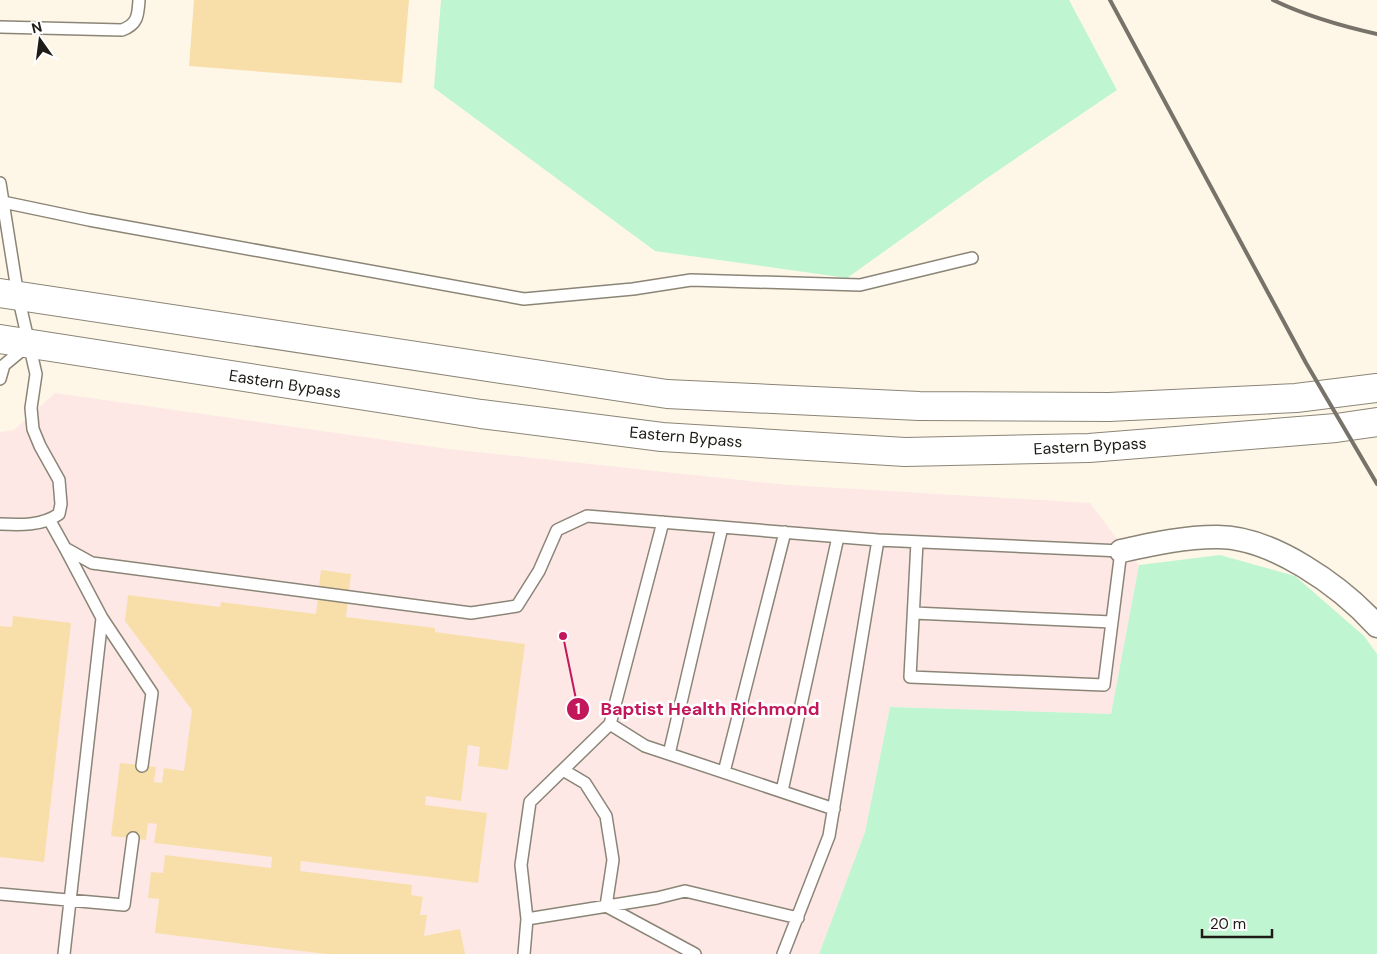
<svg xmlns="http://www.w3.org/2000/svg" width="1377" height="954" viewBox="0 0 1377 954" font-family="'DM Sans',sans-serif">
	<rect width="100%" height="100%" fill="#fef7e8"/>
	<path fill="#fde8e6" d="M55,393l394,56 339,36 302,18 31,41 18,21 -28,149 -221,-7 -25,125 -46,122h-819v-522l14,-2z"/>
	<path fill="#bff5d0" d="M441,0h628l48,90 -130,88 -140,100 -192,-27 -221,-163z
		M1220,555l75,21 69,60 13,18v300h-558l46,-122 25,-125 221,7 28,-149z"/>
	<path fill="#f8dfaa" d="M194,0h215l-7,83 -213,-17z
		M321,570l30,4 -5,43 89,11v4l90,12 -17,126 -30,-4 2,-19 -12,-2 -7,56 -35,-5 -1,9 62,8 -9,70 -177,-22 -1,10 112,14 -1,10 12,2 -3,18h7l-3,21 36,-7 5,25h-139l-171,-21 4,-34 -11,-1 3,-26 12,1 2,-18 106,13 1,-11 -118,-14 3,-19 -9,-1 -2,17 -35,-4 9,-73 36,4 -2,15 8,1 2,-15 20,3 8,-61 -67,-89 3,-26 92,12 1,-5 95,12z
		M13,616l58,7 -27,239 -44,-5v-231l12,1z"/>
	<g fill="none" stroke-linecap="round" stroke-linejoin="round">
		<defs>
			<path id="service" d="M0,27l122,3c16,-6 16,-15 17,-30
				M0,183l18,113 18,78 -5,34 2,21 7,17 19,34 2,24 -2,10c-17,12 -39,11 -59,10
				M3,202l86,18 435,79 109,-10 58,-9 169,5 112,-27
				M0,379l4,-14 23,-19
				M50,521l15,27 27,15 379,50 46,-7 22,-35 18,-41 30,-14 291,24 -49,296 -46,118
				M878,540l243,11 -17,134 -194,-8 7,-135
				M65,548l37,70 50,75 -10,73
				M914,613l198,9
				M610,724l35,22 189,63
				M669,754l53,-227
				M563,770l22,13 21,33 7,44 -7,46 89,48
				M724,772l61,-240
				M782,791l56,-254
				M0,894l124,11 9,-67
				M527,919l130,-21 28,-7 113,27
				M64,954l38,-336
				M524,954l3,-35 -6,-54 9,-63 80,-78 53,-202"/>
			<path id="minor" d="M1121,551c32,-7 63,-14 95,-14 55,-1 125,49 161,89"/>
			<path id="primary" d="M0,293l667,101 252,12 190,1 187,-9 81,-10
				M0,339l481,75 181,23 243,15 184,-4 247,-20 41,-6"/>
		</defs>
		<use href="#service" stroke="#8b8577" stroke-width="14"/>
		<use href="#minor" stroke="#8b8577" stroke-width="25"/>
		<use href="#primary" stroke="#8b8577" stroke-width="30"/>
		<use href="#service" stroke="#fff" stroke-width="11"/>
		<use href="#minor" stroke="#fff" stroke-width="22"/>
		<use href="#primary" stroke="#fff" stroke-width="28"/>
		<path stroke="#78736a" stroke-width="4" d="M1110,0l196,363 71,121
			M1273,0c33,16 68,26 104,34"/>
	</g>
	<g text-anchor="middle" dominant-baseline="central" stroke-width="5" stroke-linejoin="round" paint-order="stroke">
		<g font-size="16" fill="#1f1c17" stroke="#fff">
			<text transform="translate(285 384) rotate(9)">Eastern Bypass</text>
			<text transform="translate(686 437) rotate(5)">Eastern Bypass</text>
			<text transform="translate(1090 446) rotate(-3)">Eastern Bypass</text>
		</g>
	</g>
	<path fill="none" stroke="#c2185b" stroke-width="2" d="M563 636L578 709"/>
	<g fill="#c2185b" stroke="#fff" stroke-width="2">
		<circle cx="563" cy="636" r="5"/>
		<circle cx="578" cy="709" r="12"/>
	</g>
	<g font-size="15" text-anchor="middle" font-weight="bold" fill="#fff">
		<text x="578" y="714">1</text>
	</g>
	<g font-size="18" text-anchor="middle" font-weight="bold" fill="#c2185b" stroke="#fff" stroke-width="5" stroke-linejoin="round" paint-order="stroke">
		<text x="710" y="715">Baptist Health Richmond</text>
	</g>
	<g transform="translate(40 40) rotate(346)" stroke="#ffffff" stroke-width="4" paint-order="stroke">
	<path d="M0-4L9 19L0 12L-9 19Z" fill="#1f1c17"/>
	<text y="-8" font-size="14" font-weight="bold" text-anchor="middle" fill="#1f1c17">N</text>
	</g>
	<path d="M1202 929v8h70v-8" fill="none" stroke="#1f1c17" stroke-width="2.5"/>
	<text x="1210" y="929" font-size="15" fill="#1f1c17" stroke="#ffffff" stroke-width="4" paint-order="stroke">20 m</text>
</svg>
